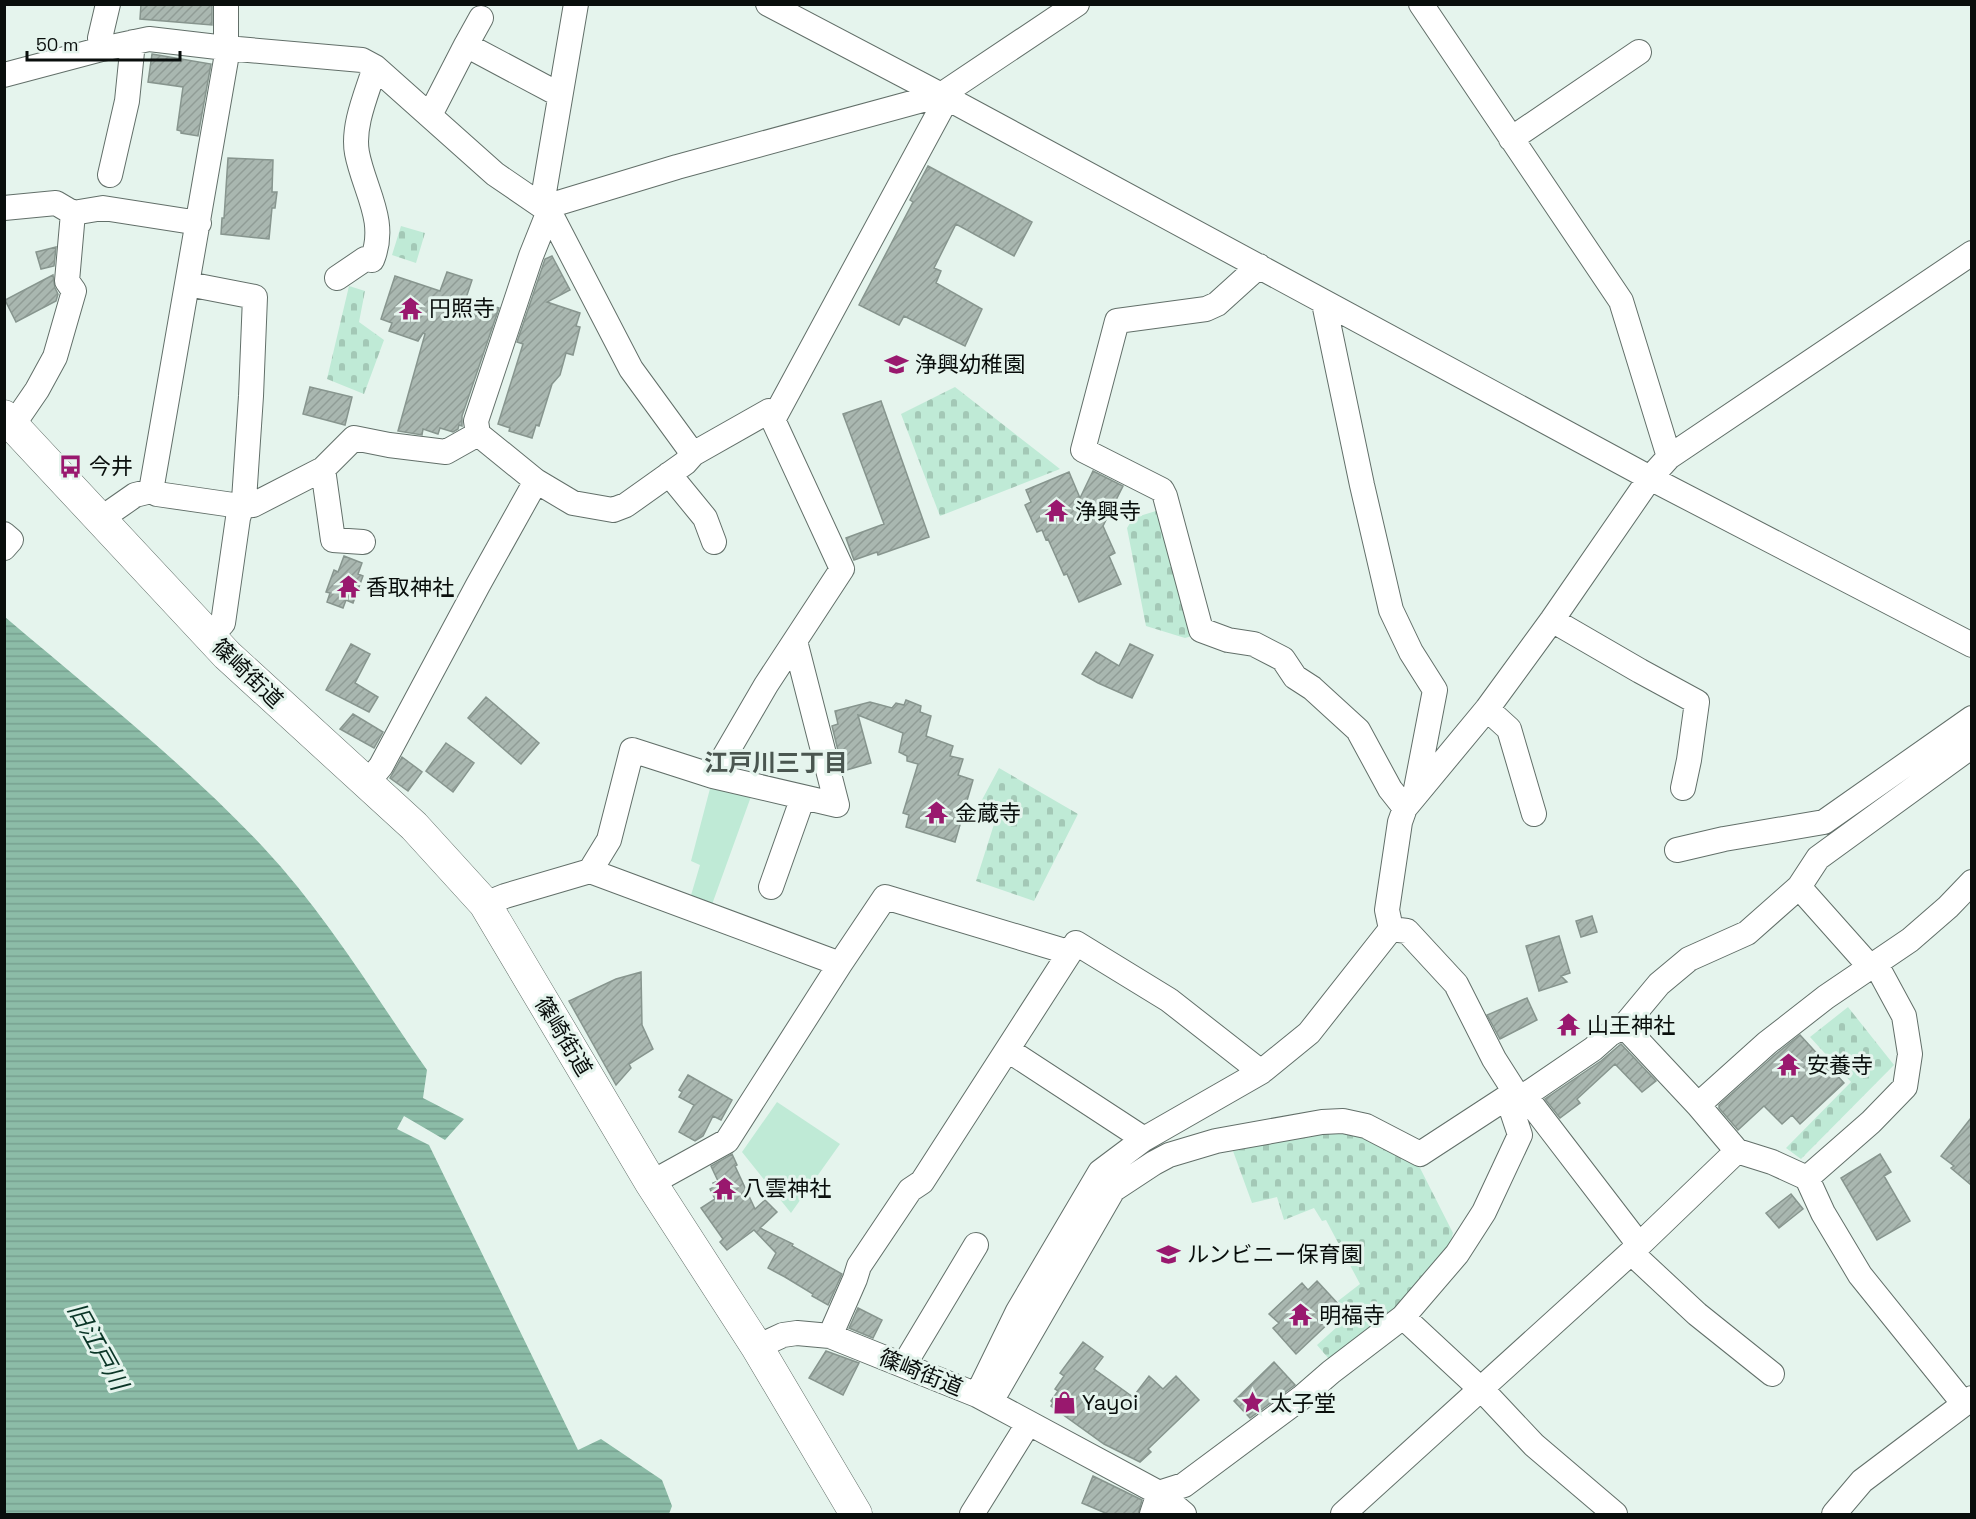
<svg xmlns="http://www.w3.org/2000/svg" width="1976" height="1519" viewBox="0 0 1976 1519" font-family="'Space Grotesk','Noto Sans JP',sans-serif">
	<defs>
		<pattern id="cemetery-stones" width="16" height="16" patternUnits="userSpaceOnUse" patternTransform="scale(1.5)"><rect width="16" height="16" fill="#bfead6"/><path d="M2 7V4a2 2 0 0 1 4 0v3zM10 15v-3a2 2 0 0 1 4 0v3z" fill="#a3c8b6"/></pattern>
		<pattern id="water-rules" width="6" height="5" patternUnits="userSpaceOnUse" patternTransform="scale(1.5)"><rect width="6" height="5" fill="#8cbca7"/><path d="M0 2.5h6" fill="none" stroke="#77a08f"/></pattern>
		<pattern id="building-hatch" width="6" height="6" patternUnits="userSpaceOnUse" patternTransform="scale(1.5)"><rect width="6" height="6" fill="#a9b7b0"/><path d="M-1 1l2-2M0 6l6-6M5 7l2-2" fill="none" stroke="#909c96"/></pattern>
	</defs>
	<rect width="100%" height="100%" fill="#e5f4ed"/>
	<path fill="#bfead6" d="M712,781l41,10 -43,119 -21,-8 11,-37 -9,-4z
		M777,1102l63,42 -49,69 -49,-61z"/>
	<path fill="url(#cemetery-stones)" d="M401,226l24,7 -9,30 -24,-8z
		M349,286l16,5 -6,31 25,18 -20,54 -37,-15z
		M955,387l105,82 -120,47 -39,-102z
		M1156,511l36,125 -7,2 -39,-12 -19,-98 6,-10z
		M999,768l79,46 -44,87 -58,-20 19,-60 -19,-10z
		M1848,1007l46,58 -93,94 -15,-11 65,-66 -41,-45z
		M1338,1132l27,3 55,33 33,65 -7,26 -51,54 -61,52 -17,-20 32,-29 -11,-15 22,-17 -34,-64 -4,1 -8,-13 -30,12 -7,-23 -25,6 -19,-52 80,-17z"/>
	<path fill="url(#water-rules)" d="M5,617c87,74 179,146 258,230 63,67 111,148 164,223l-4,28 41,21 -19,21 -41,-24 -7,13 32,16 149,305 23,-11 61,41 10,26 -3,8h-664z"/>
	<path fill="url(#building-hatch)" stroke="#87958e" stroke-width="1.5" d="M141,4h71v21l-72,-6z
		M152,54l59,10 -13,72 -17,-3v-2l-4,-1 6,-43 -35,-5z
		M228,158l45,2 -1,32h5l-2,16h-3l-3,31 -48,-5 1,-16h2z
		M928,166l104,56 -18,34 -58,-32 -22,44 7,3 -5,12 46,26 -17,37 -61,-30 -5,9 -40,-20 54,-103 -3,-2z
		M56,247l-2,19 -13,3 -5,-17z
		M552,256l18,34 -23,12 33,11 -4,13 4,1 -7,28 -7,-2 -6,22 -8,9 -13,42 -3,-1 -4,13 -23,-7 1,-3 -12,-4 25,-80 -6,-2 28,-83z
		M447,272l25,8 -6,18 33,10 -37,108v10l-3,-1 -1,4 -5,3 -13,-4 -2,6 -15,-5 -1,6 -24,-4 27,-97 -2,-1 -5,8 -29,-10 3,-8 -11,-4 14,-43 45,15z
		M53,275l2,13 3,6 -2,7 -40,21 -11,-22z
		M310,387l42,10 -7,28 -42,-11z
		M881,401l48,136 -51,18 -1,-3 -23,8 -8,-22 38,-14 -41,-110z
		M1093,471l30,15 -20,40 12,27 -6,3 12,28 -42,18 -12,-28 -3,1 -16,-36 -2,1 -4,-10 -5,2 -12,-27 6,-3 -5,-12 43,-18 11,26z
		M344,556l18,7 -4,11 5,2 -10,27 -7,-3 -3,8 -16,-6 3,-9 -4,-1 8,-22 4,2z
		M351,644l19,10 -15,29 23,14 -9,15 -43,-22z
		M1130,644l23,11 -21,43 -34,-15 -16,-9 14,-22 23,14z
		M486,697l53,46 -18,21 -53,-46z
		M906,700l15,6 -1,6 11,4 -5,20 27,10 -3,10 13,3 -5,16 15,5 -18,62 -49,-15 3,-12 -6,-2 15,-49 -11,-3v-5l-8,-4 4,-19 -45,-18 13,48 -28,8 -11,-45 6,-2 -3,-13 35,-9 22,6 4,-5 8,2z
		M353,714l30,18 -9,16 -34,-19z
		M446,743l28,20 -21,29 -27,-21z
		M402,757l20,15 -14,19 -18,-13z
		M1592,916l5,16 -16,5 -5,-16z
		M1559,936l11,37 -9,3 6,6 -28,9 -13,-45z
		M641,972l1,53 11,24 -24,15 2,4 -15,17 -47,-84 47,-22z
		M1527,998l10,22 -37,19 -13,-24z
		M1800,1035l44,48 -44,41 -8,-9 -10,9 -18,-18 -26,24 -19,-22v-3l57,-51z
		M1621,1044l35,37 -14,11 -27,-28 -38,35 3,4 -20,15 -15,-19 56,-38z
		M688,1075l44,25 -11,20 -8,-4 -10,20 -8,5 -16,-9 15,-27 -15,-8 3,-5 -3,-2z
		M1971,1118v67l-20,-17 3,-2 -13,-10z
		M732,1154l5,11 -2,1 20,43 10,-9 12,12 -17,16 33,16 -1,2 50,28 -14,31 -16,-9 1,-2 -28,-17 -17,-9 8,-15 -22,-23 -27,20 -7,-8 3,-3 -22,-31 14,-9 -5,-10 5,-3 -2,-3 5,-2 -7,-15z
		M1880,1154l11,18 -7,4 26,45 -33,19 -36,-62z
		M1791,1194l12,15 -24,19 -13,-15z
		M1317,1281l23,25 -10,8 4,4 -38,36 -23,-26 6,-5 -10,-9 33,-31 6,7z
		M858,1308l24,12 -9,18 -24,-10z
		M1083,1342l20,15 -9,12 39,28 16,-21 14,13 13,-13 23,24 -51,49 3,3 -11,10 -36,-18 -53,-38 2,-3 -2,-2 7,-10 -3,-2 9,-13 -4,-3z
		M826,1351l33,12 -16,32 -34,-17z
		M1274,1362l21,23 -45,33 -16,-17z
		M1093,1476l49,24 -4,15h-28l-28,-12z"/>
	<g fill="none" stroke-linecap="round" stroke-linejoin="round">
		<defs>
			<path id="minor" d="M226,4v44
				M768,4l179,94 703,380 322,167
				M466,45l15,-27
				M102,49l-2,-11 8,-34
				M4,75l98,-26 47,-10 77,9 136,12 13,7 120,107 54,37 82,158 62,85
				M430,115l36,-70 94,50
				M1511,139l128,-87
				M110,175l17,-74 6,-59
				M542,204l34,-200
				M545,207l132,-40 264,-72 136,-91
				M4,208l52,-5 17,10 30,-5 96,15
				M1259,266l-42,38 -11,5 -89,12 -34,129 79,40 3,6 36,134 27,10 26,4 29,15 12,18 17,11 46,42 32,59 15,19
				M337,278l28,-19 7,1c16,-39 -8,-70 -15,-107 -5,-27 10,-60 18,-86
				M188,284l67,13 -4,99 -7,104 -6,18 -15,105 -13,14
				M1324,303l38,182 29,125 20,42 24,38 -20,104
				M774,418l173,-320
				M13,425l24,-35 18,-33 19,-66 -7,-10 6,-68
				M1669,457l303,-204
				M323,469l10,71 30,2
				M669,474l36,44 9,24
				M151,491l77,-443
				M102,518l33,-23 16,-4 6,3 83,12 13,-1 70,-36 31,-31 35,7 57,7 32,-18
				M4,534l7,6 -7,8
				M1552,620l88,51 57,31 -8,58 -6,28
				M1487,709l22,20 25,85
				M713,776l124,29 -42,-164
				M367,783l14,-17 97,-181 58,-104
				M1677,850l47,-11 100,-17 148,-104
				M590,871l250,93
				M771,887l32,-90
				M1799,887l65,73 14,8 26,48 6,38 -5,33 -34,35 -64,56
				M485,904l20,-8 85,-25 19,-31 23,-90 81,26 53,-91 76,-116 -73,-158 -76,43 -8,9 -59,42 -13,5 -40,-7 -37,-22 -58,-47 -2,-13 55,-165 18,-45
				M1391,929l-4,-19 13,-88 5,-14 82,-99 65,-89 98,-142 19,-21 -48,-156 -200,-297
				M1624,1026l74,79 39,46 35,11 35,16 16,35 37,62 104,129
				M1008,1050l136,89
				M1698,1105l69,-62 59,-46 84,-57 38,-33 24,-25
				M651,1183l76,-42 113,-177 45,-67 183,55
				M1403,1317l84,78 47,50 81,69
				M830,1336l25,-57 4,-13 51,-76 12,-8 154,-239 93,57 92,72
				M757,1347l26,-12 14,-2 33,3 147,59 182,98 25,21
				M904,1365l72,-120
				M997,1391l116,-201 41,-27 15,-8 47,-14 106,-19 21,-1 23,5 54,28 95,-62
				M977,1395l41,-84 82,-139 44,-33 117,-67 48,-39 82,-104 16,2 49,53 38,75 21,33 6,6 8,3 105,137 4,21 59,55 75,60
				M972,1514l56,-90
				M1152,1514l7,-21 25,-8 117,-87 30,-26 72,-55 54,-63 27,-42 36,-77 -9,-27 10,-10 72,-49 17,-15 14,-8 35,-42 30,-25 58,-26 52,-46 19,-29 154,-112
				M1343,1514l292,-265 102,-98
				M1834,1514l28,-33 110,-83"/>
			<path id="major" d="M4,416l223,239 187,171 71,78 166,279 106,164 99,167"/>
		</defs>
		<use href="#minor" stroke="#626f69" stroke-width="26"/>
		<use href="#major" stroke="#626f69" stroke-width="33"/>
		<use href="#minor" stroke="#fff" stroke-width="24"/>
		<use href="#major" stroke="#fff" stroke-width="32"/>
	</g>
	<defs>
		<symbol id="temple-bare" viewBox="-9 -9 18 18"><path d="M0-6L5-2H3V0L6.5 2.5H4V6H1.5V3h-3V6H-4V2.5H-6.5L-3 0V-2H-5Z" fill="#99186e" stroke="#e5f4ed" stroke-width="2.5" paint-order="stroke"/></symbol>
		<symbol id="school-bare" viewBox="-9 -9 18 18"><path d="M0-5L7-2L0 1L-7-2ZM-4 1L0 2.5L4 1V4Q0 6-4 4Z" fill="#99186e" stroke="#e5f4ed" stroke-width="2.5" paint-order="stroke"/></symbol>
		<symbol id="bus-bare" viewBox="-9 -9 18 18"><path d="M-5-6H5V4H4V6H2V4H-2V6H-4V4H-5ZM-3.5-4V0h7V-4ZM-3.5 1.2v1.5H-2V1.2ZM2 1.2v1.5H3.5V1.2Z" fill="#99186e" stroke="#e5f4ed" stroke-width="2.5" paint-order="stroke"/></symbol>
		<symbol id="shop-bare" viewBox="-9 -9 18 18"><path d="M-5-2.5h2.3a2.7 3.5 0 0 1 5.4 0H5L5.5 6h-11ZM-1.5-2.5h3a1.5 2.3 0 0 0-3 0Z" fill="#99186e" stroke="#e5f4ed" stroke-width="2.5" paint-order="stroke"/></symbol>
		<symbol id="sight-bare" viewBox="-9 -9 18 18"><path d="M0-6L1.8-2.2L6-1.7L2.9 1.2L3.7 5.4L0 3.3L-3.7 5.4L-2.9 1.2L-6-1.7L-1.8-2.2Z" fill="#99186e" stroke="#e5f4ed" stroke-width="2.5" paint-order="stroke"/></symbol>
	</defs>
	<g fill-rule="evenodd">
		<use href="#temple-bare" x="394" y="292" width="33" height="33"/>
		<use href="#school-bare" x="880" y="348" width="33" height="33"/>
		<use href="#bus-bare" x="54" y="450" width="33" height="33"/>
		<use href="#temple-bare" x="1040" y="494" width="33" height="33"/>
		<use href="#temple-bare" x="332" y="570" width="33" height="33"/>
		<use href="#temple-bare" x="920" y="796" width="33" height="33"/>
		<use href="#temple-bare" x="1552" y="1008" width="33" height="33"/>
		<use href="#temple-bare" x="1772" y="1048" width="33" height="33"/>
		<use href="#temple-bare" x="708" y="1172" width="33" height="33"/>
		<use href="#school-bare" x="1152" y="1238" width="33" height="33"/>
		<use href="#temple-bare" x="1284" y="1298" width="33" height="33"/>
		<use href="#shop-bare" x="1048" y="1386" width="33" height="33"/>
		<use href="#sight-bare" x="1236" y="1386" width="33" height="33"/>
	</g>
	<g text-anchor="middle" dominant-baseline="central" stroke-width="6" stroke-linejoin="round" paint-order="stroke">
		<g font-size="22" fill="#090e0c" stroke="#e5f4ed" text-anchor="start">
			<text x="429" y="308">円照寺</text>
			<text x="915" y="364">浄興幼稚園</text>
			<text x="89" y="466">今井</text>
			<text x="1075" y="511">浄興寺</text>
			<text x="366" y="587">香取神社</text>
			<text x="955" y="813">金蔵寺</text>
			<text x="1587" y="1025">山王神社</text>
			<text x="1807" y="1065">安養寺</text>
			<text x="743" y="1188">八雲神社</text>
			<text x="1187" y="1254">ルンビニー保育園</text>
			<text x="1319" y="1315">明福寺</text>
			<text x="1082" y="1402">Yayoi</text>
			<text x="1270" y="1403">太子堂</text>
		</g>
		<g font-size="22" fill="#090e0c" stroke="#e5f4ed">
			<text transform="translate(248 673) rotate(44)">篠崎街道</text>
			<text transform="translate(564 1036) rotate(59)">篠崎街道</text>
			<text transform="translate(921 1372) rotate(22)">篠崎街道</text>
		</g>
		<g font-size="24" font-weight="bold" fill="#4a5650" stroke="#e5f4ed">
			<text x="776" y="762">江戸川三丁目</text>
		</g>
		<g font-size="24" font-style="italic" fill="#0a3526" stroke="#e5f4ed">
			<text transform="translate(98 1346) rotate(61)">旧江戸川</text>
		</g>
	</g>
	<rect width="1976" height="1519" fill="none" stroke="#090e0c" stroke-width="12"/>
	<path d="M27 51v9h153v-9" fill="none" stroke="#090e0c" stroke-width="3"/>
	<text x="36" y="51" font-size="18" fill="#090e0c" stroke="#e5f4ed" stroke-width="4.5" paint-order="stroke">50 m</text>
</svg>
